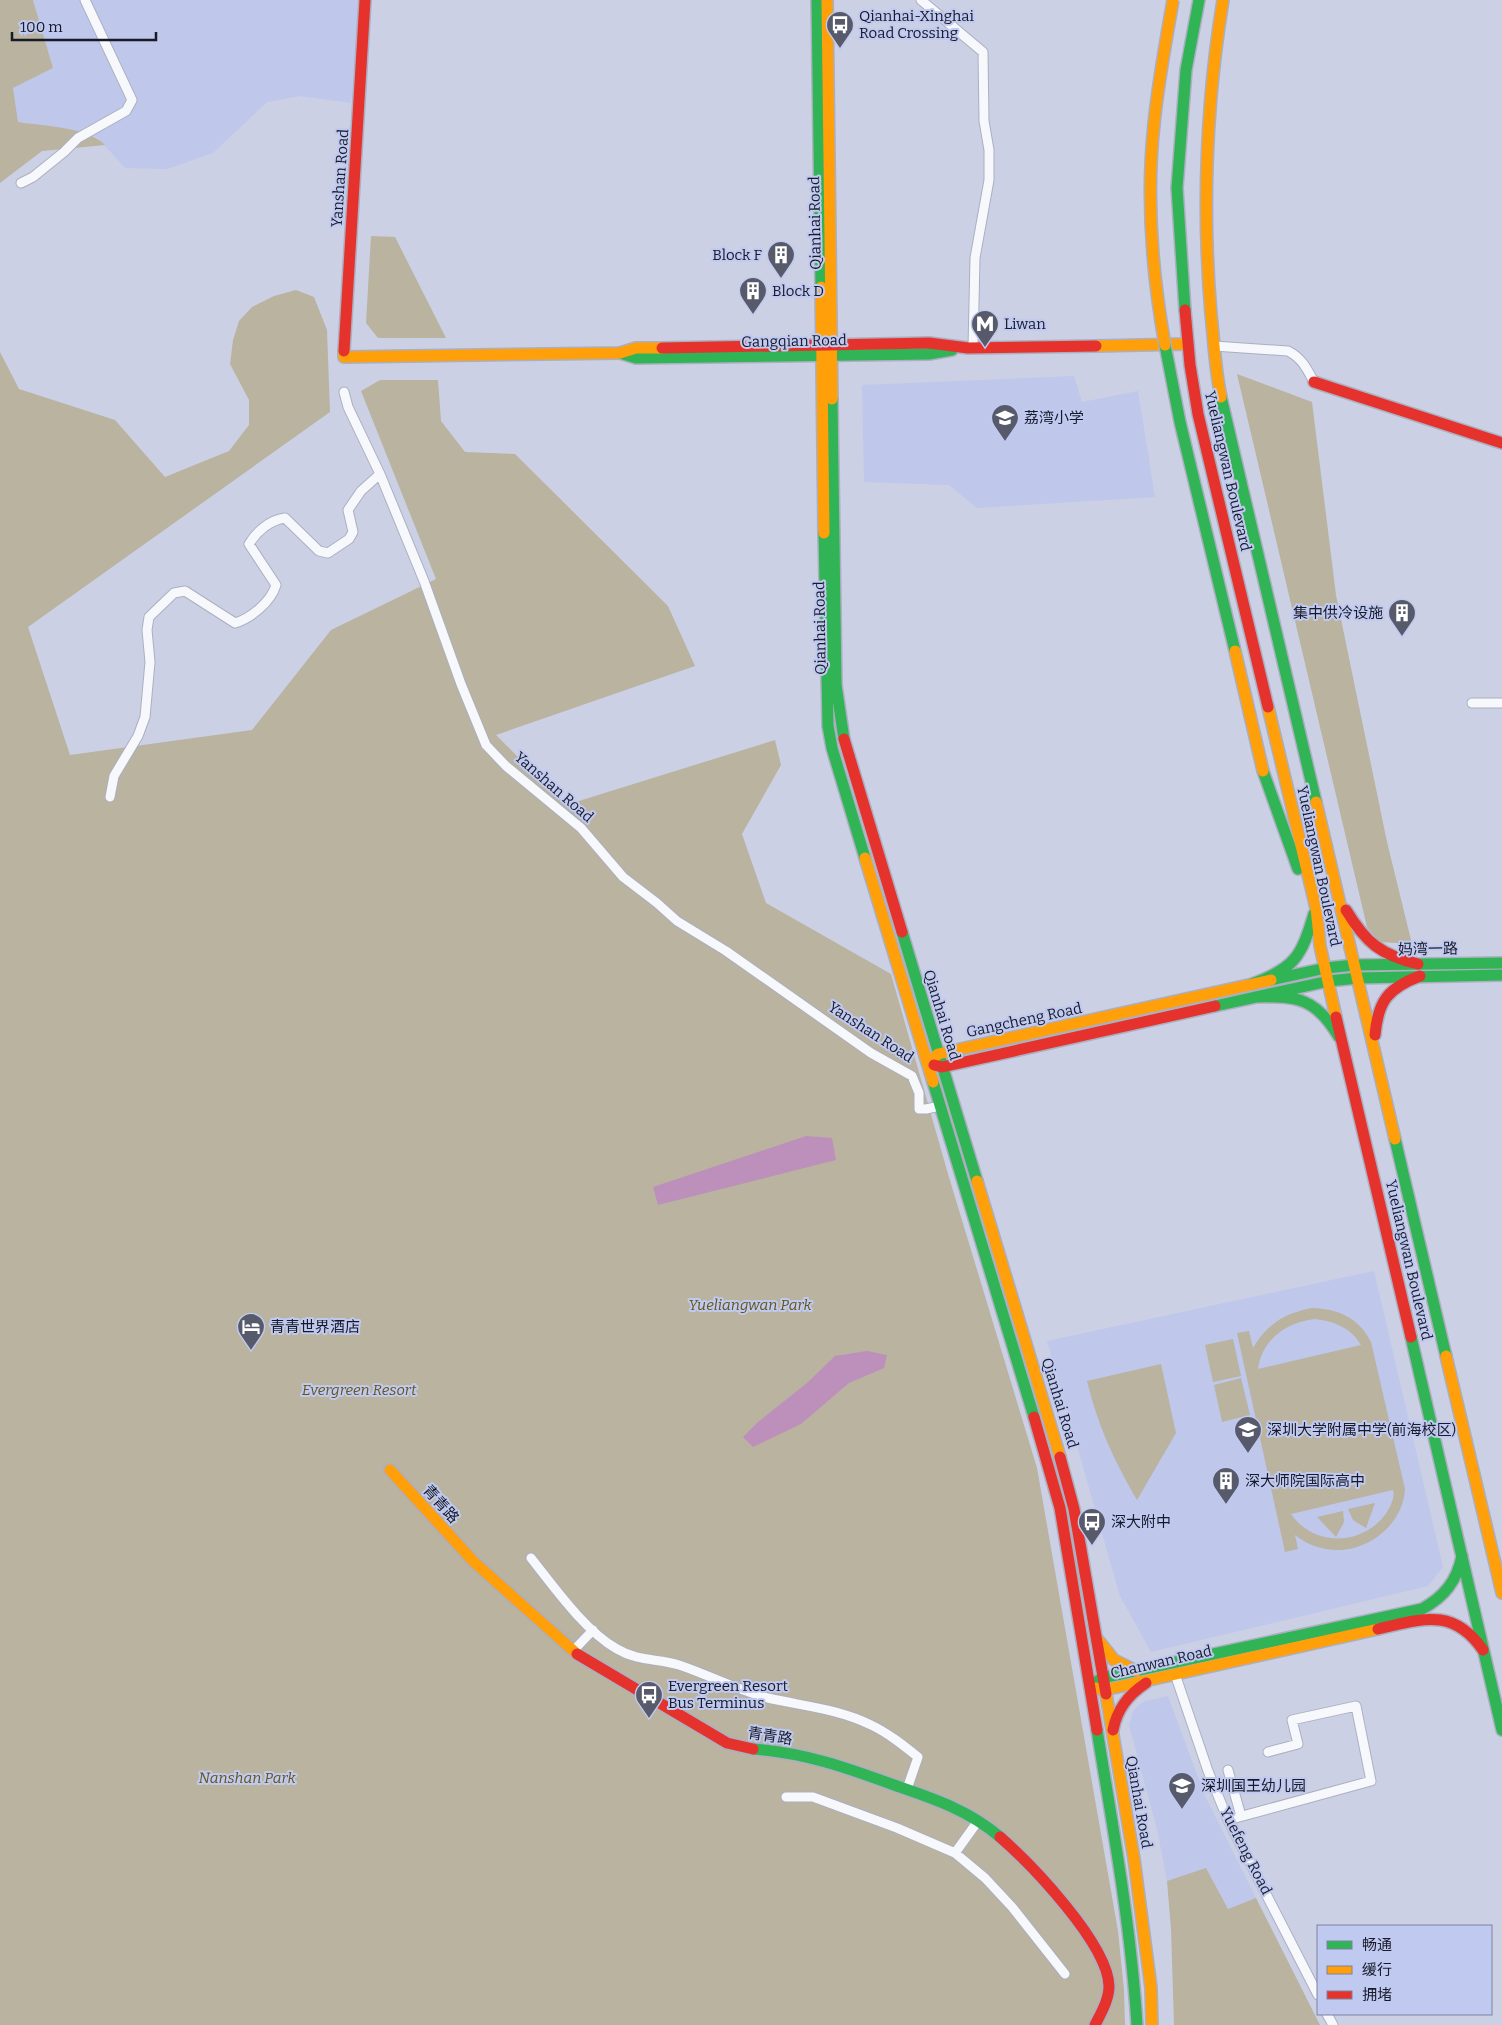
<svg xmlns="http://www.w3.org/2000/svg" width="1502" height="2025" viewBox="0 0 1502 2025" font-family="Bitter,'Noto Sans SC',serif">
	<rect width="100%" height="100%" fill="#cbd0e5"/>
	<path fill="#bfc7ea" d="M33,0h327l-9,103 -51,-7 -33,6 -54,51 -46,16 -42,-1 -27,-30 -13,-5 -67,-11 -5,-34 40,-20z
		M1074,376l8,26 56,-11 17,106 -178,11 -28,-23 -85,-3 -2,-97z
		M1374,1271l69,296 -15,19 -277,66 -31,-56 -73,-255z
		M1168,1696l37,100 51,102 -28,11 -22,-40 -39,12 -9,-48 -29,-108 4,-14 6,-6 6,-4z"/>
	<path fill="#b9b3a0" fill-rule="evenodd" d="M0,0h33l20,68 -40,20 5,34c25,4 70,5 87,23l-63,6 -42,32z
		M371,236l24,1 51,101h-68l-12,-15z
		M296,290l18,7 13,33 3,82 -302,215 42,128 182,-25 79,-100 105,-51 -75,-188 19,-11h58l3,41 24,31 50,2 153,152 27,60 -199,69 70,70 209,-65 6,25 -39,69 24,69 125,71 57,200 89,294 81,463 6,59 1,35h-1125v-1673l19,37 96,31 50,57 64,-26 20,-26v-25l-19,-36 3,-24 6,-19 13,-14 22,-11z
		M1237,374l75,28 24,193 51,247 25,102 -32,-2 -13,-15z
		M1312,1308c27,1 47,10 59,34l34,147c-2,38 -42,67 -79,60 -12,-2 -22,-7 -31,-14l3,14 -13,3 -48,-219 12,-2 4,17c14,-24 32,-35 59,-40zM1315,1319c19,2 36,9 46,26l-103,24c4,-30 29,-47 57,-50zM1393,1490c2,8 -2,15 -6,22 -23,34 -72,36 -96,2z
		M1233,1339l8,37 -28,6 -8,-37z
		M1161,1364l15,69 -39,67c-23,-40 -39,-74 -50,-119z
		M1241,1378l9,37 -28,7 -8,-37z
		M1375,1503l-9,25 -13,-8 -5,-11z
		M1343,1511l1,11 -8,15 -19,-20z
		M1206,1868l22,41 28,-11 64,127h-146l-3,-96 -4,-48z"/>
	<path fill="#bc90bb" d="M806,1136l26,2 4,22 -178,45 -5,-18z
		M867,1351l20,4 -3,13 -35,15 -48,41 -48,23 -10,-10 15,-15 49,-39 28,-27z"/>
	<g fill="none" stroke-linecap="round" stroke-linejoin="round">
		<defs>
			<path id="street" d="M921,0l62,52 1,69 5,29v30l-14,78 -2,90
				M21,183l12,-6 31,-25 14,-14 48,-27 6,-11 -47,-100
				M1214,346l74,5c14,7 19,18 26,31
				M344,392l4,15 32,67 44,107 37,103 25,61 20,21 75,62 42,49 34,26 20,18 49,30 145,102 41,23 7,17v16h7l14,-3
				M1472,703h30
				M110,797l4,-21 24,-40 7,-19 5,-55 -3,-32 2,-13 25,-24 11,-2 50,32c16,-5 36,-21 41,-38l-27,-41c8,-13 21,-24 36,-26l34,33 9,2 21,-14 4,-7 -5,-22 13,-19 19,-17
				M531,1558c23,29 54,73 86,91 22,13 40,9 62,16 30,10 58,25 89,33 35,8 71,11 103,27 17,8 32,20 47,32l-11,32
				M573,1651l20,-21
				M1175,1674l33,97 20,49 90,175
				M1228,1770l13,46
				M786,1797h27l84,31 58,25 30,25 27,29 53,67
				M1228,1820l143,-39 -15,-75 -64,14 6,24 -30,8
				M955,1853l23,-32
				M1327,2014l6,11"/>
			<path id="fast" d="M817,0l4,287
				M1185,310l-8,-122 9,-118 13,-70
				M620,353l16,5 293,-4 23,-4
				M1221,397l95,405
				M832,399l4,286 8,54
				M824,533l4,193 4,22 33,110
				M1263,771l35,98
				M902,932l75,249
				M1271,980l55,-12 28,-3 148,-2
				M1252,984c43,-16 49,-27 62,-70
				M1255,997c43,-1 61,1 84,40
				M1215,1006l114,-25 29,-3 144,-3
				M933,1082l101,335
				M1395,1139l51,217
				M1411,1337l91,393
				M1096,1682l6,-4 320,-69c22,-12 35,-28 40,-53
				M1097,1730c16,98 34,196 40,295
				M753,1749c52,4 92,18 141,36 38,13 75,25 106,52"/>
			<path id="slow" d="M827,0l5,399
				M821,287l3,246
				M1096,346l91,-2
				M344,351v6l276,-4 16,-5h26
				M1221,397c-6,-27 -7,-56 -10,-83 -9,-106 -5,-210 12,-314
				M1268,707l48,201 4,38 16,71
				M1316,802l79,337
				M865,858l68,224
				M933,1059l5,-5 333,-74
				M977,1181l83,276
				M1446,1356l56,237
				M390,1470l84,92 103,92
				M1099,1641l15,19 22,11
				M1096,1688l8,2 274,-61
				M1106,1694l28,165 17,129 1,37"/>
			<path id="jam" d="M1185,310l5,55 8,49 70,293
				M662,348l267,-5 39,5 128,-2
				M344,351l21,-351
				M1314,382l188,61
				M844,739l58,193
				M1346,910c20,33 35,45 72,54
				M1336,1017l75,320
				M1375,1035c3,-34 13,-47 45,-59
				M934,1065l8,2 273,-61
				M1034,1417l26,91 37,222
				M1060,1457l14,52 32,185
				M1378,1629c44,-10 75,-22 105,21
				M577,1654l150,89 26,6
				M1113,1730c4,-21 15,-35 33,-47
				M1000,1837c31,27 108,107 109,149 0,14 -8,27 -14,39"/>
		</defs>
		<use href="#street" stroke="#acafc0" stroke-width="11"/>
		<use href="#fast" stroke="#acafc0" stroke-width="14"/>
		<use href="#slow" stroke="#acafc0" stroke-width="14"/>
		<use href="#jam" stroke="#acafc0" stroke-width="14"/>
		<use href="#street" stroke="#f7f8fb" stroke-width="9"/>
		<use href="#fast" stroke="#30b455" stroke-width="11"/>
		<use href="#slow" stroke="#ff9f0a" stroke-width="11"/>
		<use href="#jam" stroke="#e5322d" stroke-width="11"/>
		<defs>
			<path id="fast-bridge" d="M1165,345l15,77 55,229"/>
			<path id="slow-bridge" d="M1165,345c-13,-72 -19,-147 -11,-221 4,-41 12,-83 19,-124
				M1235,651l28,120"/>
		</defs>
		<use href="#fast-bridge" stroke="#acafc0" stroke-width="14" stroke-linecap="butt"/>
		<use href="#slow-bridge" stroke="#acafc0" stroke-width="14" stroke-linecap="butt"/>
		<use href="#fast-bridge" stroke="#30b455" stroke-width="11"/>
		<use href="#slow-bridge" stroke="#ff9f0a" stroke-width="11"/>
	</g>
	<defs>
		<symbol id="bus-pin" viewBox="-11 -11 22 30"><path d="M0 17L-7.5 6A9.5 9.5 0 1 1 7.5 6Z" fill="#565a6a" stroke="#c0c9f0"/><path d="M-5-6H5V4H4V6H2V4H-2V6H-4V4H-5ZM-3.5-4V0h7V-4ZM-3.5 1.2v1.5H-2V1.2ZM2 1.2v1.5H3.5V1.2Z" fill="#fff"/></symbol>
		<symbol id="building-pin" viewBox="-11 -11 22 30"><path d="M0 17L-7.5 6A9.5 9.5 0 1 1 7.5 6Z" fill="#565a6a" stroke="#c0c9f0"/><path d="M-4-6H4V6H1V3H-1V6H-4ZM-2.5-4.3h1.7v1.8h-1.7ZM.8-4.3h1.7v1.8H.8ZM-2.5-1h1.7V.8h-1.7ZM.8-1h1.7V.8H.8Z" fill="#fff"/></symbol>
		<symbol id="metro-pin" viewBox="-11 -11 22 30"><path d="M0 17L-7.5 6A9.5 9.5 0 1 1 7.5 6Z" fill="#565a6a" stroke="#c0c9f0"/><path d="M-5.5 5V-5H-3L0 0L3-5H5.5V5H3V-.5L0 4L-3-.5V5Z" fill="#fff"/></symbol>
		<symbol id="school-pin" viewBox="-11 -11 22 30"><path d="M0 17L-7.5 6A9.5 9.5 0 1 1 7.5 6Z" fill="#565a6a" stroke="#c0c9f0"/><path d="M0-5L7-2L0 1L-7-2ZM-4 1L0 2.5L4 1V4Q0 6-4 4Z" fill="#fff"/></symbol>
		<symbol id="hotel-pin" viewBox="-11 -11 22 30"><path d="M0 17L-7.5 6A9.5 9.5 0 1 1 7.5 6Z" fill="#565a6a" stroke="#c0c9f0"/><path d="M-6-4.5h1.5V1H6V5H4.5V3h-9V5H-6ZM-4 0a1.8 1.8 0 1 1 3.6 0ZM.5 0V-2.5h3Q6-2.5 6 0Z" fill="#fff"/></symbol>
	</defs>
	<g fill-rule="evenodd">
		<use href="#bus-pin" x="824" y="9" width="32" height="43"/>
		<use href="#building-pin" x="765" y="239" width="32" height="43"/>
		<use href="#building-pin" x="737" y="275" width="32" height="43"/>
		<use href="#metro-pin" x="969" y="308" width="32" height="43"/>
		<use href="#school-pin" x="989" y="402" width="32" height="43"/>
		<use href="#building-pin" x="1386" y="597" width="32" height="43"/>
		<use href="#hotel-pin" x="235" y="1311" width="32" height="43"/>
		<use href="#school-pin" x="1232" y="1414" width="32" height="43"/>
		<use href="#building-pin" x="1210" y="1465" width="32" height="43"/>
		<use href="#bus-pin" x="1076" y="1506" width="32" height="43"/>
		<use href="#bus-pin" x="633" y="1679" width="32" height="43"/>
		<use href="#school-pin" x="1166" y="1770" width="32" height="43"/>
	</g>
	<g text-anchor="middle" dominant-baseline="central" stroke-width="4" stroke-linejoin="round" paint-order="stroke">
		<g font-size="15" fill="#171a28" stroke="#c0c9f0" text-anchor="start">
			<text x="859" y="16">Qianhai-Xinghai<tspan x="859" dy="17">Road Crossing</tspan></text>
			<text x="762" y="255" text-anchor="end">Block F</text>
			<text x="772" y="291">Block D</text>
			<text x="1004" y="324">Liwan</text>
			<text x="1024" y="418">荔湾小学</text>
			<text x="1383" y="613" text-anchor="end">集中供冷设施</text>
			<text x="270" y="1327">青青世界酒店</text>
			<text x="1267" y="1430">深圳大学附属中学(前海校区)</text>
			<text x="1245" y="1481">深大师院国际高中</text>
			<text x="1111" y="1522">深大附中</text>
			<text x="668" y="1686">Evergreen Resort<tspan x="668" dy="17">Bus Terminus</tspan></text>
			<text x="1201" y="1786">深圳国王幼儿园</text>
		</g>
		<g font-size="15" fill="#171a28" stroke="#c0c9f0">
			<text transform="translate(340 178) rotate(-86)">Yanshan Road</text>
			<text transform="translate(815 223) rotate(-91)">Qianhai Road</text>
			<text transform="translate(794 341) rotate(-1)">Gangqian Road</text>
			<text transform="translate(1228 471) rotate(77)">Yueliangwan Boulevard</text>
			<text transform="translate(820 628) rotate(-91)">Qianhai Road</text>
			<text transform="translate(554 787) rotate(41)">Yanshan Road</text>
			<text transform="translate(1319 866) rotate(78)">Yueliangwan Boulevard</text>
			<text transform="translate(1428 949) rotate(-1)">妈湾一路</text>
			<text transform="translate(942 1015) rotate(73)">Qianhai Road</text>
			<text transform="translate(1024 1020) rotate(-12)">Gangcheng Road</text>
			<text transform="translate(871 1032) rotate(33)">Yanshan Road</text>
			<text transform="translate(1409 1260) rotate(77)">Yueliangwan Boulevard</text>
			<text transform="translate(1060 1403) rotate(73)">Qianhai Road</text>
			<text transform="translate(441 1504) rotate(48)">青青路</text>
			<text transform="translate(1161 1662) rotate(-13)">Chanwan Road</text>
			<text transform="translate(770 1736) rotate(9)">青青路</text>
			<text transform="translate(1139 1802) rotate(80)">Qianhai Road</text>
			<text transform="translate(1246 1851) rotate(63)">Yuefeng Road</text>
		</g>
		<g font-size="15" font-style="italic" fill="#645515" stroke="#c0c9f0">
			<text x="750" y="1305">Yueliangwan Park</text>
			<text x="359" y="1390">Evergreen Resort</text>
			<text x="247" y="1778">Nanshan Park</text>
		</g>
	</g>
	<rect x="1317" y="1925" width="175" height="90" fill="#c0c9f0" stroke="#7c83a0"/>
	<rect x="1327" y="1941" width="25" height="8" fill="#30b455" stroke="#7c83a0"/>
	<text x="1362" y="1950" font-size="15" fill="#171a28">畅通</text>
	<rect x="1327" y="1966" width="25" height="8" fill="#ff9f0a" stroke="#7c83a0"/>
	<text x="1362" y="1975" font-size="15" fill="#171a28">缓行</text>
	<rect x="1327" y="1991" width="25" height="8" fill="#e5322d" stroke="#7c83a0"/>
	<text x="1362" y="2000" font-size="15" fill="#171a28">拥堵</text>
	<path d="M12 32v8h144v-8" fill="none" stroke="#171a28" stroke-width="2.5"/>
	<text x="20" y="32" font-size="15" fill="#171a28" stroke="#c0c9f0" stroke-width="4" paint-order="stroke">100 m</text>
</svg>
